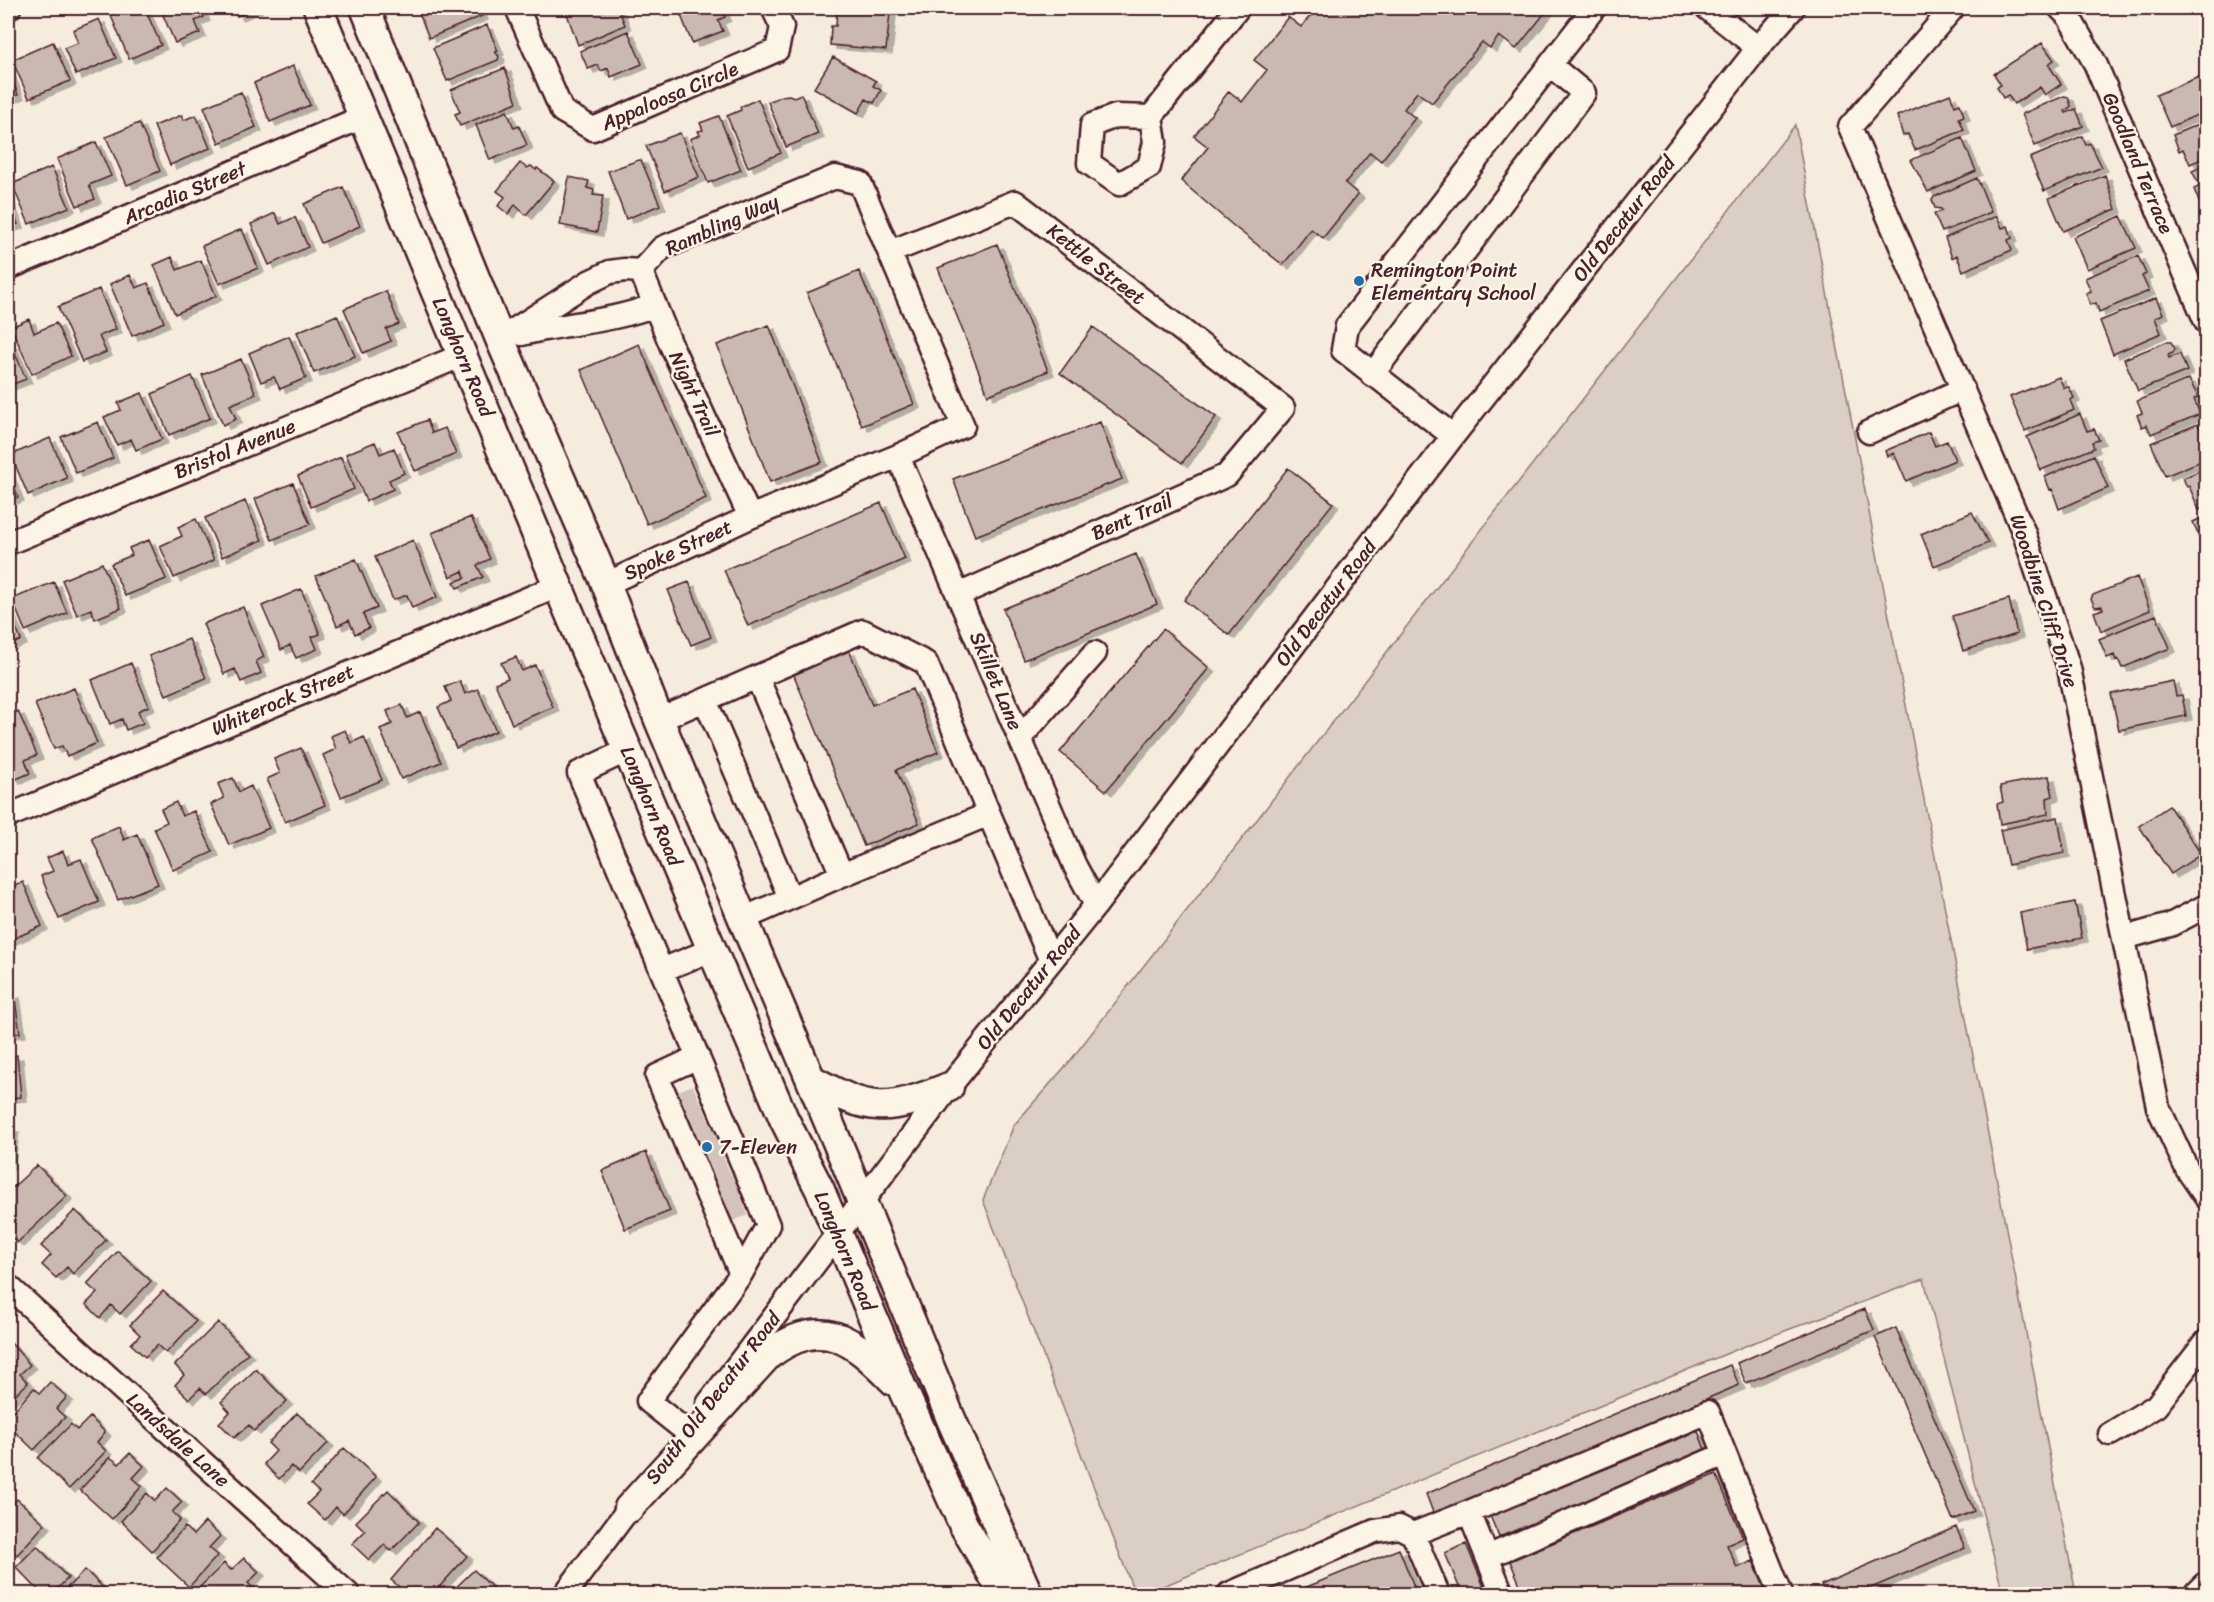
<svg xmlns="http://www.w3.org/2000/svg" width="2214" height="1602" viewBox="0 0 2214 1602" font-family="Sriracha,sans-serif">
	<defs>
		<filter id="shadow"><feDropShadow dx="6" dy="4" stdDeviation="0" flood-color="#0004"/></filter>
	</defs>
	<rect width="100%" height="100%" fill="#f5ecde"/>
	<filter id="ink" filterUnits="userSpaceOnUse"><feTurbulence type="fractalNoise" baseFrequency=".0167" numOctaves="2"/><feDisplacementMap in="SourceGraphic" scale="12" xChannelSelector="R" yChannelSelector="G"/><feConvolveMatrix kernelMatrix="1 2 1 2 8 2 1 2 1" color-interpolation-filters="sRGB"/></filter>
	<g filter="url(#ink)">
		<path fill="#dbcec4" stroke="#927678" stroke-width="1.5" d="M1795,125l281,1469h-73l-79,-315 -174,65 -606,250h-9l-152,-394 31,-75 56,-64z"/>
		<path fill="#cab9b1" stroke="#4a1f2b" stroke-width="1.5" filter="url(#shadow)" d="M116,8h14l3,6 12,-5 16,36 -32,14 -20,-48z
			M160,8h40l4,9 -9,4 5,12 -25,10z
			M233,8h24l-20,8z
			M417,8h62l3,8 -53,22z
			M574,8h44l7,17 -47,20 -12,-34z
			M678,8h51l-6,3 2,6 -7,3 5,11 -31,12z
			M1317,8h232l-33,41 -17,-13 -9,12 -8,-6 -50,61 -15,-11 -13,17 11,9 -34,43 -11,-9 -25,31 13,11 -35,44 -12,-9 -28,36 -47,-37 -55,-47 27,-34 -14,-11 35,-45 13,11 25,-32 -13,-10 34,-43 13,10z
			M837,9l53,4 -4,37 -56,-5 1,-19h5z
			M99,19l17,39 -40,17 -12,-27 14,-5 -5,-13z
			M487,25l11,26 -3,1 4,4 -1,4 -51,21 -14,-33z
			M628,31l14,33 -31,13 -3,-9 -7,3 -3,-6 -10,4 -8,-18z
			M53,42l17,39 -41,17 -17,-38z
			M2042,43l12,17 -6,4 13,20 -16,11 -5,-8 -26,17 -6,-9 -5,3 -6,-11 4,-2 -7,-11z
			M833,57l43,24 -3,5 8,4 -7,13 -8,-4 -8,14 -44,-25z
			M293,66l17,39 -40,17 -16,-39z
			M505,68l12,34 -57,24 -5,-12 5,-2 -9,-22z
			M8,69l10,26 -10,5z
			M2206,74v37l-36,16 -14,-32z
			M241,92l15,35 -37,16 -15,-36z
			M801,94l17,40 -32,13 -18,-45 14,-6 7,-1 5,2z
			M1950,94l5,12 5,-2 4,12 -5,2 5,12 -49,20 -7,-16 -5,2 -6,-20z
			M2064,96l4,1 3,9 -6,5 1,2 10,-4 7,17 -48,20 -13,-32z
			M758,99l23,54 -33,14 -21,-51 14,-6 -1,-3z
			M507,111l7,17 5,-2 8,19 -37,15 -14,-35z
			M182,115l2,5 12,-5 14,33 -40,17 -16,-39z
			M719,116l22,54 -33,13 -18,-44 10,-4 -2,-4 5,-1 -3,-7z
			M2206,121v36l-16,7 -7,-15 -4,2 -6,-16z
			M139,123l21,48 -33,14 -21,-48z
			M680,133l19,44 -34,14 -19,-45z
			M2082,136l4,9 4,-2 12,24 -58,24 -14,-33z
			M1962,138l14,33 -48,21 -17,-32z
			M96,142l15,34 -22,9 6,14 -18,7 -20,-47z
			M639,160h2l19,45 -34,14 -18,-48z
			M520,163l7,5 4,-2 5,4 1,-2 17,13 -28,34 -11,-10 -7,9 -10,-8 7,-9 -8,-6z
			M2206,165v40l-5,2 -7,-18 6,-3 -8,-15z
			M52,167l17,40 -40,17 -17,-40z
			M2105,175l11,34 -53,22 -14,-33z
			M569,177l20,4 -2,7 7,2 -1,5 10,1 -6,36 -37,-7z
			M1977,178l14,34 -49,20 -8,-18 8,-3 -1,-2 -6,-1 -3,-8 2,-3z
			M343,187l17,39 -39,17 -17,-39z
			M8,199l10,25 -10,4z
			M275,213l5,11 15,-7 13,30 -39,18 -18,-41z
			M1997,216l5,12 6,-2 4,12 -4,2 4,10 -49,21 -6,-16 -5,3 -7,-20z
			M2121,216l15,32 -49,21 -14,-32z
			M242,229l16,39 -39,16 -17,-38z
			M997,244l51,127 -60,24 -50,-127z
			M2138,256l8,18 -4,2 7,15 -50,21 -3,-9 -6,2 -4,-12 5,-2 -6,-13z
			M172,257l5,13 24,-10 15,36 -41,18 -21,-49z
			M859,271l55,133 -52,22 -55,-133z
			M130,275l6,13 12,-5 16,39 -32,14 -22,-52z
			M99,289l17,40 -17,7 7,16 -24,10 -24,-55z
			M386,291l13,33 -13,5 5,12 -28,12 -19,-44z
			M2156,298l7,16 -8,4 6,15 -48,21 -13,-33z
			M337,315l18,41 -41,17 -17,-41z
			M29,319l5,14 22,-10 15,33 -39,18 -21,-47z
			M769,325l53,137 -52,20 -53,-137z
			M1093,327l123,90 -34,46 -122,-90z
			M289,336l17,42 -26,11 -6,-12 -13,5 -12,-29z
			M2166,342h5l4,7 -2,4 -5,2 1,3 11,-4 7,17 -49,20 -14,-32z
			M11,344l15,35 -18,7v-40z
			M639,344l67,154 -59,26 -66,-154z
			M241,359l15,35 -26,11 6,14 -13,6 -21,-50z
			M192,376l18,42 -41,17 -17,-41z
			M2059,377l5,11 5,-1 5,11 -4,2 4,10 -49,21 -15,-34z
			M2189,379l9,18 -4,2 6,15 -49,20 -4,-9 -5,2 -5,-12 5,-2 -5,-12z
			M142,393l20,46 -26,11 -5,-11 -14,6 -13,-28 17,-7 -3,-7z
			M2080,414l7,17 7,-2 5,11 -7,2 2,6 -53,22 -14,-33z
			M427,420l5,13 13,-5 11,26 -41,17 -17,-39z
			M98,422l15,36 -37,15 -15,-36z
			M1100,422l22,57 -147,57 -22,-57z
			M2198,424l4,9 3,-1 1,4v23l-41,17 -14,-33z
			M1929,432l6,14 12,-5 8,19 -49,21 -12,-28 -7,3 -2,-5z
			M50,438l17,40 -39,17 -17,-40z
			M375,442l5,12 14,-6 10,25 -15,7 4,9 -27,12 -20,-47z
			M2094,455l14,33 -49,21 -7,-20 -2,1 -5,-13z
			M341,457l13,32 -43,18 -13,-31z
			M1288,468l45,35 -104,132 -45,-35z
			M2206,468v39l-7,3 -10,-24 -2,1 -4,-9z
			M8,471l10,26 -10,4z
			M293,483l17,41 -38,16 -17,-41z
			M245,501l17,39 -40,17 -17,-39z
			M881,503l24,56 -157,67 -24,-56z
			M1972,512l16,31 -54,23 -13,-32z
			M2206,516v38l-13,-32z
			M471,517l19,42 -13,6 6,12 -26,11 -3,-6 11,-4 -2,-7 -13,6 -18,-44z
			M196,519l18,41 -40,18 -14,-32 22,-10 -4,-9z
			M149,540l17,39 -41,17 -14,-32 21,-9 -3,-7z
			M413,540l24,57 -25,11 -5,-13 -14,5 -18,-43z
			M1136,554l21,50 -133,56 -21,-51z
			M356,559l21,49 -14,6 6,14 -14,6 -6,-14 -12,6 -21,-50z
			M102,563l19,45 -26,11 -4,-10 -14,6 -15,-35z
			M2137,577l13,33 -49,21 -7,-19 9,-3 -1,-3 -7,1 -4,-8 2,-4z
			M54,582l13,31 -42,18 -13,-32z
			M689,582l22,55 -20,8 -23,-55z
			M301,589l19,45 -8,3 5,12 -21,9 -6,-13 -9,5 -19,-44z
			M2009,599l8,35 -54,17 -11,-35z
			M243,607l21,50 -8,4 5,12 -20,9 -6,-13 -11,5 -21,-50z
			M8,609l13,31 -13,6z
			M2156,615l14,33 -48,20 -4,-9 -2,1 -2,-5 -7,3 -8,-19z
			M1163,629l46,39 -103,123 -46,-39z
			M189,639l17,39 -40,17 -17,-39z
			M849,650l23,55 40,-16 26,63 -42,18 23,53 -55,23 -71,-173z
			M516,657l6,14 13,-6 18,42 -41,17 -17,-41 13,-5 -7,-15z
			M131,663l18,43 -11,5 5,12 -17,7 -4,-11 -12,5 -18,-44z
			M460,681l5,13 13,-5 18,42 -40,17 -18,-41 13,-6 -6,-14z
			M2173,681l3,15 6,-1 4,21 -67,14 -8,-36z
			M74,688l23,55 -30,13 -5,-10 -8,3 -19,-45z
			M402,705l5,13 13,-6 21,50 -40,17 -21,-50 12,-5 -5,-13z
			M18,711l19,44 -12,5 5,13 -16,7 -6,-14v-50z
			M345,730l6,13 13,-6 18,43 -41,17 -18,-42 13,-6 -5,-13z
			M301,748l24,57 -40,17 -18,-43 13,-6 -6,-14z
			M2049,776l4,20 -6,2 1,16 -48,10 -3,-20 6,-2 -3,-16z
			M233,778l6,14 12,-6 18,42 -40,17 -18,-41 13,-6 -6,-14z
			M176,802l6,14 12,-5 19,41 -40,18 -19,-42 13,-6 -6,-13z
			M2169,806l32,48 -30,20 -32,-48z
			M2058,817l6,36 -56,12 -8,-35z
			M119,826l5,14 13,-6 21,50 -40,16 -26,-62z
			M63,851l5,13 13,-5 18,43 -40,17 -18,-43 12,-5 -6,-13z
			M8,879l3,9 12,-6 19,44 -34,15z
			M2075,902l7,36 -55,11 -7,-36z
			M14,994l6,39 -12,1v-39z
			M17,1055l4,42 -13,1v-42z
			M8,1128h5l-5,39z
			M646,1152l24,59 -45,18 -23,-58z
			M37,1165l30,31 -50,47 -9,-10v-41z
			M75,1210l31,30 -33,34 -6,-7 -11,11 -14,-13 9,-10 -10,-9z
			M118,1251l33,30 -31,33 -9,-9 -11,13 -14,-14 11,-11 -10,-9z
			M163,1291l33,30 -30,32 -9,-8 -12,12 -14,-13 9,-9 -10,-10z
			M1865,1309l9,21 -128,53 -9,-20z
			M218,1322l30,31 -42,41 -6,-6 -11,11 -14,-14 9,-10 -9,-10z
			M1896,1328l78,183 -21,9 -78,-183z
			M11,1343l19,22 -10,9 8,9 -20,18v-54z
			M1730,1365l9,20 -305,130 -8,-21z
			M256,1369l31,32 -33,30 -5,-6 -15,13 -15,-15 11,-11 -9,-10z
			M50,1382l17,15 -11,12 9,8 -31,33 -26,-25v-8l26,-29 6,5z
			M297,1413l31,30 -29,30 -8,-7 -12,13 -15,-15 12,-13 -8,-8z
			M90,1417l15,15 -8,10 9,9 -37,38 -31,-31 33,-34 6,6z
			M1698,1431l8,21 -207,85 -9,-21z
			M344,1448l32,29 -33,37 -7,-7 -11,13 -18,-16 12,-12 -8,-7z
			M130,1453l14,13 -11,12 9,8 -30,33 -32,-29 30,-33 9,7z
			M1716,1474l27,64 -16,7 10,23 16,-7 14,33h-243l-14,-33z
			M167,1488l15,14 -10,10 8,8 -28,31 -31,-30 26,-28 8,8z
			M388,1490l31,32 -28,29 -7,-6 -15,15 -17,-16 13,-13 -9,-9z
			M17,1499l28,25 -28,31 -9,-8v-37z
			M205,1522l15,14 -11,12 9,7 -29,32 -32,-30 28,-30 8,8z
			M1956,1527l9,21 -108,46h-32l-4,-9z
			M435,1528l32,28 -34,38h-5l-5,-4 -3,4h-12l-17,-14z
			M1466,1544l21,50h-25l-17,-41z
			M37,1546l31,32 -16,16h-10l-26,-27z
			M1399,1549l18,45h-132l12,-3z
			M244,1558l15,14 -11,11 8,8 -3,3h-60l31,-31 7,7z
			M85,1570l25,24h-49z
			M474,1570l25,24h-50z"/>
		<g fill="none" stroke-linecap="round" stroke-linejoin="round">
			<path stroke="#d3c3ba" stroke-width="22" stroke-dasharray="22 11" stroke-linecap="butt" d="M683,1101l14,-6
				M690,1118l15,-6
				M698,1137l15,-7
				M705,1155l16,-7
				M713,1172l14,-6
				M721,1192l16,-7
				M728,1211l16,-6"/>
			<defs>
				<path id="minor" d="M8,8h1
					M517,8l45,103 31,18 184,-79 5,-23 -9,-19
					M1707,8l51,40
					M1953,8l-103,119 174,406 45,135 89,439 29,62 19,28
					M2060,8l9,9 26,46 111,259
					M1151,117l-35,-1 -24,9 -3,38 30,21 30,-17 6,-25 -4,-25 87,-109
					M890,252l125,-50 268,206 -56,67 -269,120
					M8,268l355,-151
					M641,271l30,74 79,172
					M522,334c44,-11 90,-12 133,-29
					M500,339l89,-57 21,-10 15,-2 16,1 21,-23 173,-71 25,6 103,243 -65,30 -148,61 -144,67
					M1372,375l212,-282 -34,-28
					M1869,432l94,-43
					M1453,436l-110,-86 4,-24 247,-318
					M898,456l177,410 21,39
					M8,543l455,-188
					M757,677l106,-46 63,32 63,151
					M705,700l85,198
					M659,720l98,-43 85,198 -99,44
					M1020,738l75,-85
					M628,750l-49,23 189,452 -27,49 -93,127 39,31
					M8,816l550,-230
					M842,875l147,-61 62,147
					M2124,938l46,-13 36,-19
					M662,970l49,-20
					M698,1057l-41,19 84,198
					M8,1286l340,308
					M708,1404l241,-317 147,-182 357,-469 305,-388 35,-40
					M2110,1434l46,-28 50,-64
					M1469,1512l239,-100 73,182
					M1413,1534l56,-22 33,82
					M1487,1557l238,-103
					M565,1594l74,-99
					M1229,1594l146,-63 24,-4 14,7 25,60"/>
				<path id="major" d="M318,8l240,578 185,437 41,96 36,71 83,200 60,134 41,70
					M365,8l135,331 106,245 53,136 187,443 105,256 77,175
					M812,1080c59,33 75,32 137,7
					M629,1508l139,-153c55,-41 84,-16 126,26
					M2199,1594l7,-7"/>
			</defs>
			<use href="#minor" stroke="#4a1f2b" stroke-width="27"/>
			<use href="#major" stroke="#4a1f2b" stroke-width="33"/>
			<use href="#minor" stroke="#fcf5e5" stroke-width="22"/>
			<use href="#major" stroke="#fcf5e5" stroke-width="28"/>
		</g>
	</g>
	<g fill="#1f6fb2" stroke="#fcf5e5" stroke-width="2">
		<circle cx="1359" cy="281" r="6"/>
		<circle cx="707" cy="1147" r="6"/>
	</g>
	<g text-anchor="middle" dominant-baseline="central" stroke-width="5" stroke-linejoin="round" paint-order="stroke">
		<g font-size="20" fill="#4a1f2b" stroke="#fcf5e5">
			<text transform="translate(670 96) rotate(-23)">Appaloosa Circle</text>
			<text transform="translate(2138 163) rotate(67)">Goodland Terrace</text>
			<text transform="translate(185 193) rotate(-23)">Arcadia Street</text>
			<text transform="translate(1624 219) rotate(-52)">Old Decatur Road</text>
			<text transform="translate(722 225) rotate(-24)">Rambling Way</text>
			<text transform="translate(1096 264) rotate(38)">Kettle Street</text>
			<text transform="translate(463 357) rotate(67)">Longhorn Road</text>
			<text transform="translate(694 394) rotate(65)">Night Trail</text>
			<text transform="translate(235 449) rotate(-22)">Bristol Avenue</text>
			<text transform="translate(1132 517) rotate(-24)">Bent Trail</text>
			<text transform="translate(678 550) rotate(-25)">Spoke Street</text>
			<text transform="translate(2044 601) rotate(72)">Woodbine Cliff Drive</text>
			<text transform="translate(1326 603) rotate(-53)">Old Decatur Road</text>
			<text transform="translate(996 681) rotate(67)">Skillet Lane</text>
			<text transform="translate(283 700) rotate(-23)">Whiterock Street</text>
			<text transform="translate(651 806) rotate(67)">Longhorn Road</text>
			<text transform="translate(1029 988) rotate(-51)">Old Decatur Road</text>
			<text transform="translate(845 1251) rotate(67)">Longhorn Road</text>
			<text transform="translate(713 1398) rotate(-53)">South Old Decatur Road</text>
			<text transform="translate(178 1440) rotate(42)">Landsdale Lane</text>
		</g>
		<g font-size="20" fill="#4a1f2b" stroke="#fcf5e5" text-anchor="start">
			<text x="1371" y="270">Remington Point<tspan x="1371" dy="23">Elementary School</tspan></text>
			<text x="719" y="1147">7-Eleven</text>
		</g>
	</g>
	<rect width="2214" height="1602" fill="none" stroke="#fcf5e5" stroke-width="30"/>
	<rect x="15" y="15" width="2184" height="1572" fill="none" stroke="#4a1f2b" stroke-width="2" filter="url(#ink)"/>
</svg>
